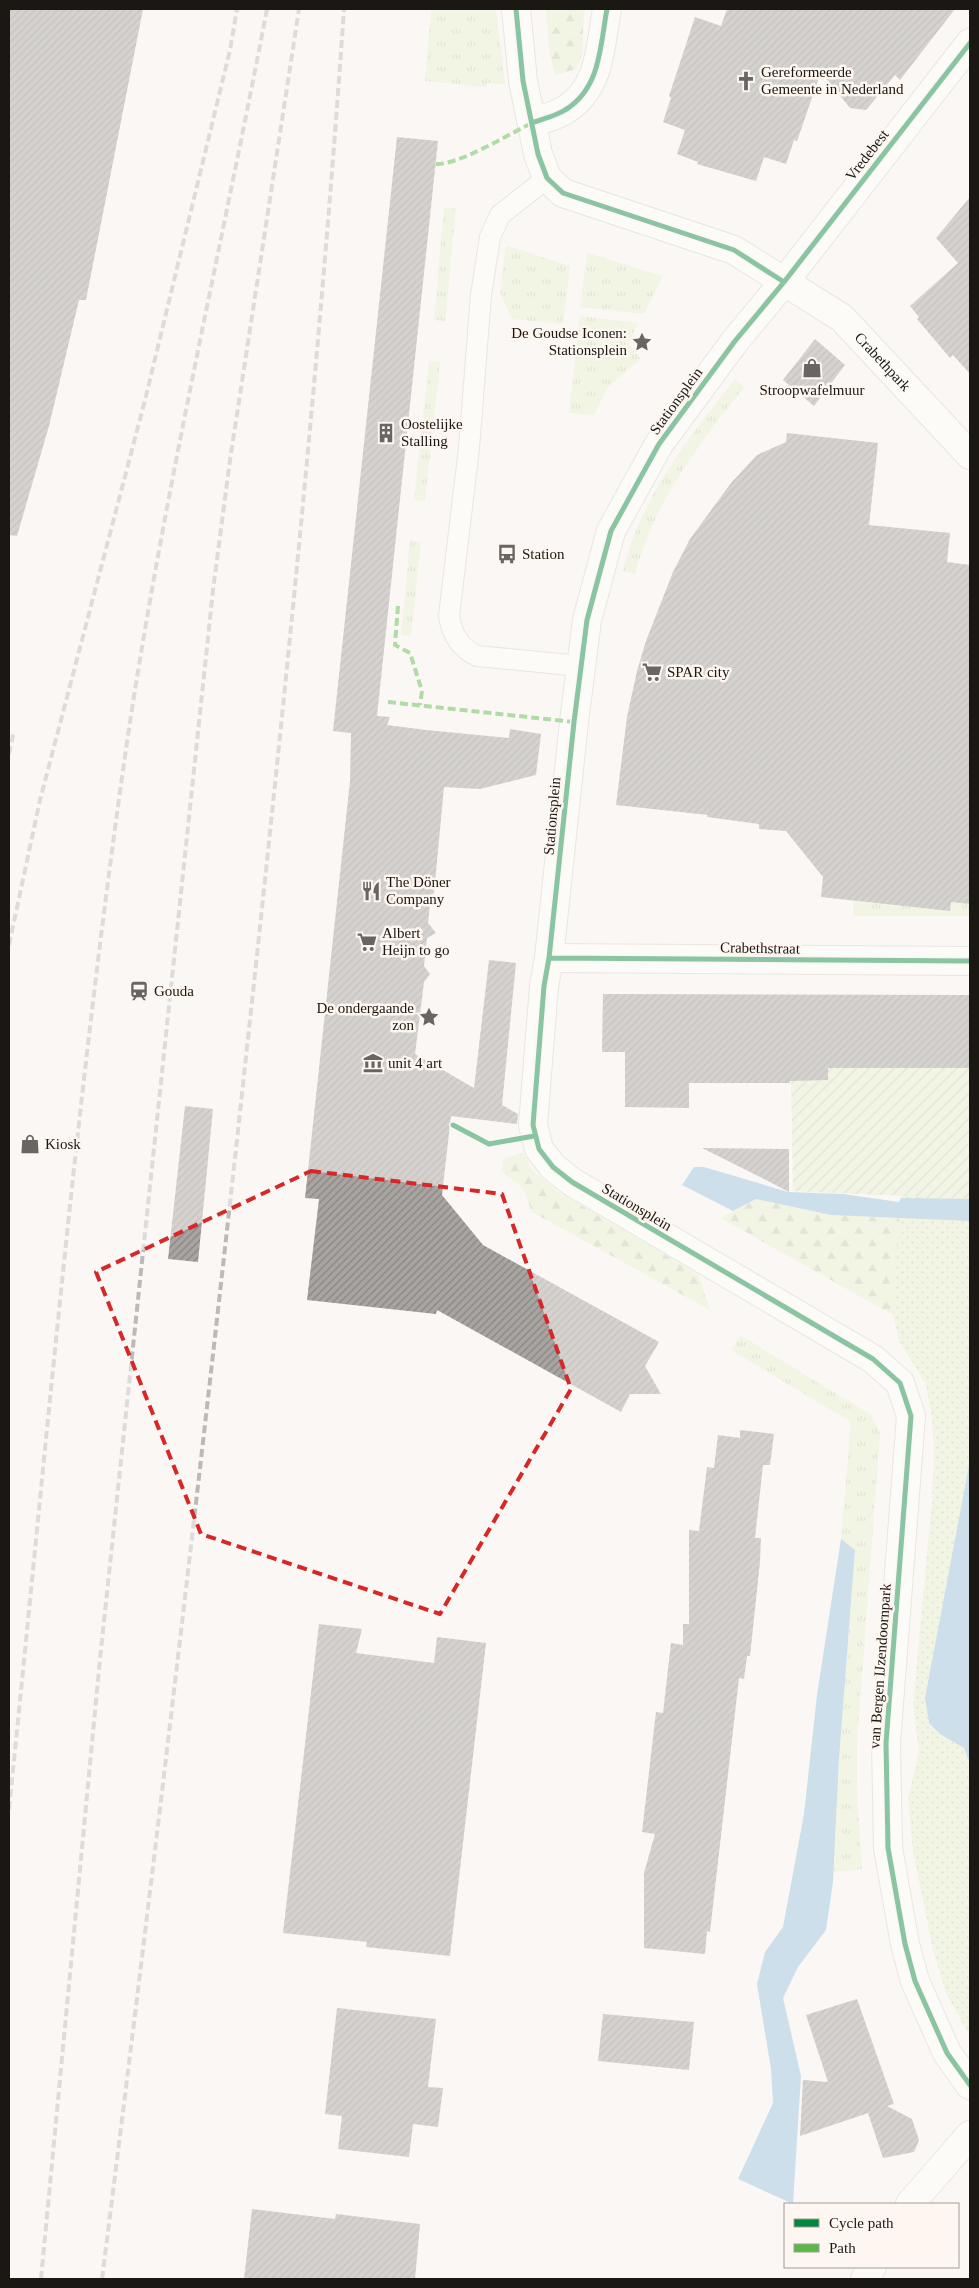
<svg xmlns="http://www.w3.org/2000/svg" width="979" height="2288" viewBox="0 0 979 2288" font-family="'Times New Roman',serif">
	<defs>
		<pattern id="grass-tufts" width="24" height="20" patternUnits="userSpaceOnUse" patternTransform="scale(1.25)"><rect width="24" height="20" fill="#e8f0d1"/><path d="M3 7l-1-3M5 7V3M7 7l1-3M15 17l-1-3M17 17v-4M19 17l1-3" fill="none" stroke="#c6cdb3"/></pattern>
		<pattern id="forest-firs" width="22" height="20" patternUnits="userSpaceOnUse" patternTransform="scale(1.25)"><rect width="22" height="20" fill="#e8f0d1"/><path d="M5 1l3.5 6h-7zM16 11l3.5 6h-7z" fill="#c6cdb3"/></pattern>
		<pattern id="park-dots" width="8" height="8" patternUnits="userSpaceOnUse" patternTransform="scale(1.25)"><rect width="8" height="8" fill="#e8f0d1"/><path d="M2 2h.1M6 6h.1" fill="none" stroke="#c6cdb3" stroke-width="1.8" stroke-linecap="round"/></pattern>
		<pattern id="garden-furrows" width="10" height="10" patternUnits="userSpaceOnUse" patternTransform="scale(1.25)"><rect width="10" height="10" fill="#e8f0d1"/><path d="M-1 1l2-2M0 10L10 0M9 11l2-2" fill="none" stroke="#c6cdb3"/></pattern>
		<pattern id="building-hatch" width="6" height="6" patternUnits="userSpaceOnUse" patternTransform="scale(1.25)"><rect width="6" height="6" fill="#a8a4a2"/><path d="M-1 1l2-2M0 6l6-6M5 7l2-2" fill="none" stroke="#888583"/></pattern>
	</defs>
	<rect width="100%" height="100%" fill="#faf7f4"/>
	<path fill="url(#grass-tufts)" d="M431,9h65l9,75 -18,-1 -1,4 -61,-6z
		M444,208h12l-11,113 -11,-1z
		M508,246l62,20 -7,58 -51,-5 -12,-26 5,-44z
		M587,253l76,23 -19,38 -64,-7z
		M580,316l58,7 -10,21 13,15 -33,28 -14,28 -25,-2z
		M429,361l11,1 -15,139 -11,-1z
		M735,379l9,8c-45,58 -90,114 -109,187l-12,-3c18,-74 66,-134 112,-192z
		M410,541l11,1 -10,94 -10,-1z
		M853,901l97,10 1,-9 19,2v12h-117z
		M740,1335l131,80 9,18 -23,309v49l5,78 -28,3 5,-113 16,-208 -14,-12 10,-117 -120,-72z"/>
	<path fill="url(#forest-firs)" d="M546,9h38l-2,45 -5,15 -22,6 -6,-25z
		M522,1152l11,19 25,21 140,82 12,36 -178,-98 -9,-24 -21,-16 1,-12z
		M756,1199l75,16 139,6 -56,106 -193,-109z"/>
	<path fill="url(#park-dots)" d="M970,1192v845l-24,-44 -12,-39 -21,-103 -5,-53 11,-45 -6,-49 19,-203 2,-54 -2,-28 -6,-35 -27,-43 -6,-27 8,-120z"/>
	<path fill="url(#garden-furrows)" d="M814,1067l156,1v131l-177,-8 -2,-117z"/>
	<path fill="#98c2e0" d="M694,1167h10l84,25 55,2 56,8 2,-4 69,1v22l-139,-6 -75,-16 -23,12 -51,-26z
		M970,1460v303l-6,-15 -24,-14 -11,-11 -4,-25z
		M841,1539l14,11 -16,209 -6,123 -7,48 -28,37 -15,31 18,78 -8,128 -55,-25 35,-76 -2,-34 -14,-85 8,-32 18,-25 21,-113 13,-119z"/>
	<path fill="url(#building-hatch)" d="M9,9h134l-57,291h-7l-30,126 -32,110 -8,-1z
		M727,9h228l-55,71 -5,-5 -29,35 -16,-2 -29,-36 -24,69 -3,-1 -8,24 -22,-7 -8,24 -59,-17 1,-2 -21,-8 8,-24 -22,-8 8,-24 -2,-2 26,-79 26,9z
		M397,137l41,4 -61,575 13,1 -3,8 39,5 83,8 1,-9 31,5 -5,41 -56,14 -36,-2 -10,106 -3,2 -3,28 8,10 -9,5 -3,28 6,8 -6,8 -9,72 59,34 15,-128 27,3 -14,142 16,9 -1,10 -66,-8 -9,79 41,50 176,97 -14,24 16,28h-31l-9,18 -184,-102 -1,4 -129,-14 12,-101 -14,-1 45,-417 1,-48 -18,-2z
		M970,197v177l-17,-19 -3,3 -33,-39 2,-2 -9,-11 48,-43 -22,-25z
		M815,339l30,26 -31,41 -31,-26z
		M787,433l91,10 -9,82 81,8 -3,29 23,3v339l-19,-2 -1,9 -129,-14 2,-20 -37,-46 -27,-2v-5l-52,-7 1,-2 -92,-10 11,-88 10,-46 9,-30 27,-69 17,-33 41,-56 26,-28 29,-13z
		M603,994l367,1v73h-142v12l-38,1v2h-101v25l-64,-1v-55h-23z
		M185,1106l28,3 -15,153 -30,-3z
		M702,1148l87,1v43l-29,-15z
		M740,1430l34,4 -4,31h-7l-8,73h6l-1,24 -10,94h-3l-3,23 -5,-1 -29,254 -3,-1 -2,23 -61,-6v-75l11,-39 -13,-2 14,-120 7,1 8,-70 12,2v-21h6v-94l10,1 8,-64 7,1 4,-33 22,3z
		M319,1624l43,5 -6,24 78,10 3,-26 49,6 -36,313 -84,-9 1,-5 -84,-9z
		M857,1999l37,105 -7,2 25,13 7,21 -5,12 -31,6 -15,-45 -68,23 3,-56 25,2 -22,-67z
		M337,2008l99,11 -8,68 15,1 -5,39 -25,-3 -4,33 -71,-8 4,-33 -17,-2z
		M603,2014l91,8 -5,48 -91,-9z
		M252,2209l83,10 1,-5 84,10 -5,55h-171z"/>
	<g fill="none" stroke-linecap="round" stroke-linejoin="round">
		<defs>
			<path id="service" d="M547,178l-47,37 -10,22 -9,58 -12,153 -20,168c3,19 11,32 28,40l104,10"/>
			<g id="minor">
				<path id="s1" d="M516,9l7,72 15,73 9,24 16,15 171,57 108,68 128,137"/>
				<path d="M970,43l-186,239 -49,59 -76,103 -48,87 -24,89 -13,102 -25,236 -5,28 -11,139 6,24 14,18 19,15 301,177 27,24 11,33 -25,327 2,105 17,96 10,37 32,72 23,32"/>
				<path d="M532,123c10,-4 24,-7 33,-13 36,-22 35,-64 42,-101"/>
				<path d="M549,958l421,3"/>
				<path d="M910,2204l60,-69"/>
				<path d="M865,2279l7,-12"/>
			</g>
		</defs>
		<use href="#service" stroke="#d5d2cf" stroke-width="22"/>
		<use href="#minor" stroke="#d5d2cf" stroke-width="30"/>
		<use href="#service" stroke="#fefefd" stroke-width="20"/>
		<use href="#minor" stroke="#fefefd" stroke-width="28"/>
		<path stroke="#bbbab9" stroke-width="4" stroke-dasharray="8 4" stroke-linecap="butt" d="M9,754l5,-23
			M9,945l31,-145 104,-396 86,-354 7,-41
			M9,1809c36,-349 66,-699 115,-1046 36,-253 95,-503 143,-754
			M41,2279l59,-620 113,-1069 17,-130 69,-451
			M102,2279c48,-379 93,-759 135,-1139 41,-377 81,-753 107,-1131"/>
		<path stroke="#58b947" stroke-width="4" stroke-dasharray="8 4" stroke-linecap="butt" d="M436,164c23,1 73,-30 96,-41
			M398,606l-3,39 15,8 12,38 -2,14
			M388,702l186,20"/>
		<defs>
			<path id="cycleway" d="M516,9l7,72 15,73 9,24 16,15 171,57 50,32
				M970,43l-186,239 -49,59 -76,103 -48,87 -24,89 -13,102 -25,236 -5,28 -11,139 6,24 14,18 19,15 301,177 27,24 11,33 -25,327 2,105 17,96 10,37 32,72 23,32
				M532,123c10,-4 24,-7 33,-13 36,-22 35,-64 42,-101
				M549,958l421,3
				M453,1125l36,19 45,-8"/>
		</defs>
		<use href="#cycleway" stroke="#fef6f0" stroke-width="8"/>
		<use href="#cycleway" stroke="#00873e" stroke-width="5"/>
	</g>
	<path d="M0 0H979V2288H0ZM311,1171l191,23 69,195 -131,225 -239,-80 -105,-262z" fill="#faf7f4" fill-opacity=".55" fill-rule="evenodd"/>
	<path fill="none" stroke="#d62828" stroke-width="4" stroke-dasharray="10 6" stroke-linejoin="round" d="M311,1171l191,23 69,195 -131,225 -239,-80 -105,-262z"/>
	<defs>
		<symbol id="church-bare" viewBox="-9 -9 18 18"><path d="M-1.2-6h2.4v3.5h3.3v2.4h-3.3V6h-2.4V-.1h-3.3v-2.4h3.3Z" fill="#696562" stroke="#fef6f0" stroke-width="2.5" paint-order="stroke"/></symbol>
		<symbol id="sight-bare" viewBox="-9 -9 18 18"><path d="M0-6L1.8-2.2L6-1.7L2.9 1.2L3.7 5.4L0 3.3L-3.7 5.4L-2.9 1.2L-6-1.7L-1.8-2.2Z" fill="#696562" stroke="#fef6f0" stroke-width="2.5" paint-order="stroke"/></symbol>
		<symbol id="shop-bare" viewBox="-9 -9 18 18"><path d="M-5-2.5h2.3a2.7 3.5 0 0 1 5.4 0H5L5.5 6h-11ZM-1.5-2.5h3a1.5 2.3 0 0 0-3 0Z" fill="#696562" stroke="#fef6f0" stroke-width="2.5" paint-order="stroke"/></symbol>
		<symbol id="building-bare" viewBox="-9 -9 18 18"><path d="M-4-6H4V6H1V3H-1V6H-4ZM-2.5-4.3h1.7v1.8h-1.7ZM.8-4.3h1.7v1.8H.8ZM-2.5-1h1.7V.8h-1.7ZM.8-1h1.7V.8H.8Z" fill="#696562" stroke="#fef6f0" stroke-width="2.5" paint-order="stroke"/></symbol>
		<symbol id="bus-bare" viewBox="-9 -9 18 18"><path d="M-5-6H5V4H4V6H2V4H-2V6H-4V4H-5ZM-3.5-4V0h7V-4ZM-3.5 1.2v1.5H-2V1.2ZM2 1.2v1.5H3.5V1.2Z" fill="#696562" stroke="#fef6f0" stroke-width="2.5" paint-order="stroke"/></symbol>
		<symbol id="supermarket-bare" viewBox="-9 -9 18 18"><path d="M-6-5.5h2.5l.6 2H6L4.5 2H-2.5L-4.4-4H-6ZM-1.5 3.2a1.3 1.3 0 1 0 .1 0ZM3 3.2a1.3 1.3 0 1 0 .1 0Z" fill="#696562" stroke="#fef6f0" stroke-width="2.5" paint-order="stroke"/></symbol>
		<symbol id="restaurant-bare" viewBox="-9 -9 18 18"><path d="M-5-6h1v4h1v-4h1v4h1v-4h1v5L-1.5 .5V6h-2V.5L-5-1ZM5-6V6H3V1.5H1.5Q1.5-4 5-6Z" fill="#696562" stroke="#fef6f0" stroke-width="2.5" paint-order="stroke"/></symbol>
		<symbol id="station-bare" viewBox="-9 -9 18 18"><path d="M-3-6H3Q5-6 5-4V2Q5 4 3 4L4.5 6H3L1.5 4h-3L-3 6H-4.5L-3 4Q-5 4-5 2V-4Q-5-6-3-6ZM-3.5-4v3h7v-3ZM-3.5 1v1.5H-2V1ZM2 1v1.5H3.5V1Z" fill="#696562" stroke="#fef6f0" stroke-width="2.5" paint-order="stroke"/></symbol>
		<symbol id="museum-bare" viewBox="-9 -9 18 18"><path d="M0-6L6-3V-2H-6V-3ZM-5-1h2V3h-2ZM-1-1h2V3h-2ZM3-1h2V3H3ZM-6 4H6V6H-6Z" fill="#696562" stroke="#fef6f0" stroke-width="2.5" paint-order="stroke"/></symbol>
	</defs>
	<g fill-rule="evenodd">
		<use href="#church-bare" x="732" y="67" width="28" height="28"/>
		<use href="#sight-bare" x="628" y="328" width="28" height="28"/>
		<use href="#shop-bare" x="798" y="354" width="28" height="28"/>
		<use href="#building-bare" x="372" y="419" width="28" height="28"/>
		<use href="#bus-bare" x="493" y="540" width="28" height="28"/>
		<use href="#supermarket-bare" x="638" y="658" width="28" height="28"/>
		<use href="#restaurant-bare" x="357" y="877" width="28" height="28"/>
		<use href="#supermarket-bare" x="353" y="928" width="28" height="28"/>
		<use href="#station-bare" x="125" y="977" width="28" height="28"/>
		<use href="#sight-bare" x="415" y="1003" width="28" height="28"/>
		<use href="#museum-bare" x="359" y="1049" width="28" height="28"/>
		<use href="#shop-bare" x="16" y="1130" width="28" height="28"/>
	</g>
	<g text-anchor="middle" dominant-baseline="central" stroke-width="5" stroke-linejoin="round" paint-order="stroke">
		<g font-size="15" fill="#1b1713" stroke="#fef6f0" text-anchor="start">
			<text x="761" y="72">Gereformeerde<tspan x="761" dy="17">Gemeente in Nederland</tspan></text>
			<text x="627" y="333" text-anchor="end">De Goudse Iconen:<tspan x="627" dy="17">Stationsplein</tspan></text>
			<text x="812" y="390" text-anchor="middle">Stroopwafelmuur</text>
			<text x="401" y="424">Oostelijke<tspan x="401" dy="17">Stalling</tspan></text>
			<text x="522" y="554">Station</text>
			<text x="667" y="672">SPAR city</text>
			<text x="386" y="882">The Döner<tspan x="386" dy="17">Company</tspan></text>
			<text x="382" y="933">Albert<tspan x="382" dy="17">Heijn to go</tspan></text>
			<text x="154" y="991">Gouda</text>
			<text x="414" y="1008" text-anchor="end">De ondergaande<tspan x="414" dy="17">zon</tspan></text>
			<text x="388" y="1063">unit 4 art</text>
			<text x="45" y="1144">Kiosk</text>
		</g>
		<g font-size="15" fill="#1b1713" stroke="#fef6f0">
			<text transform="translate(867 155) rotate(-52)">Vredebest</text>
			<text stroke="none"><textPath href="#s1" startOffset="562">Crabethpark</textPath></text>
			<text transform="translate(676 401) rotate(-54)">Stationsplein</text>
			<text transform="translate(552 816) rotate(-85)">Stationsplein</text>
			<text transform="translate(760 948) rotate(1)">Crabethstraat</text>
			<text transform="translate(637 1207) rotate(31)">Stationsplein</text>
			<text transform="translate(880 1666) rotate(-86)">van Bergen IJzendoornpark</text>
		</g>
	</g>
	<rect width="979" height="2288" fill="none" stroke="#1b1713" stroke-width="20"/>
	<rect x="784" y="2203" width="175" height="65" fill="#fef6f0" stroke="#a39d98"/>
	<rect x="794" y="2219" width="25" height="8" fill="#00873e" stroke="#a39d98"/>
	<text x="829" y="2228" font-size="15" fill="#1b1713">Cycle path</text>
	<rect x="794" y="2244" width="25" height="8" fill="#58b947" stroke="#a39d98"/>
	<text x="829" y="2253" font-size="15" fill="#1b1713">Path</text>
</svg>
